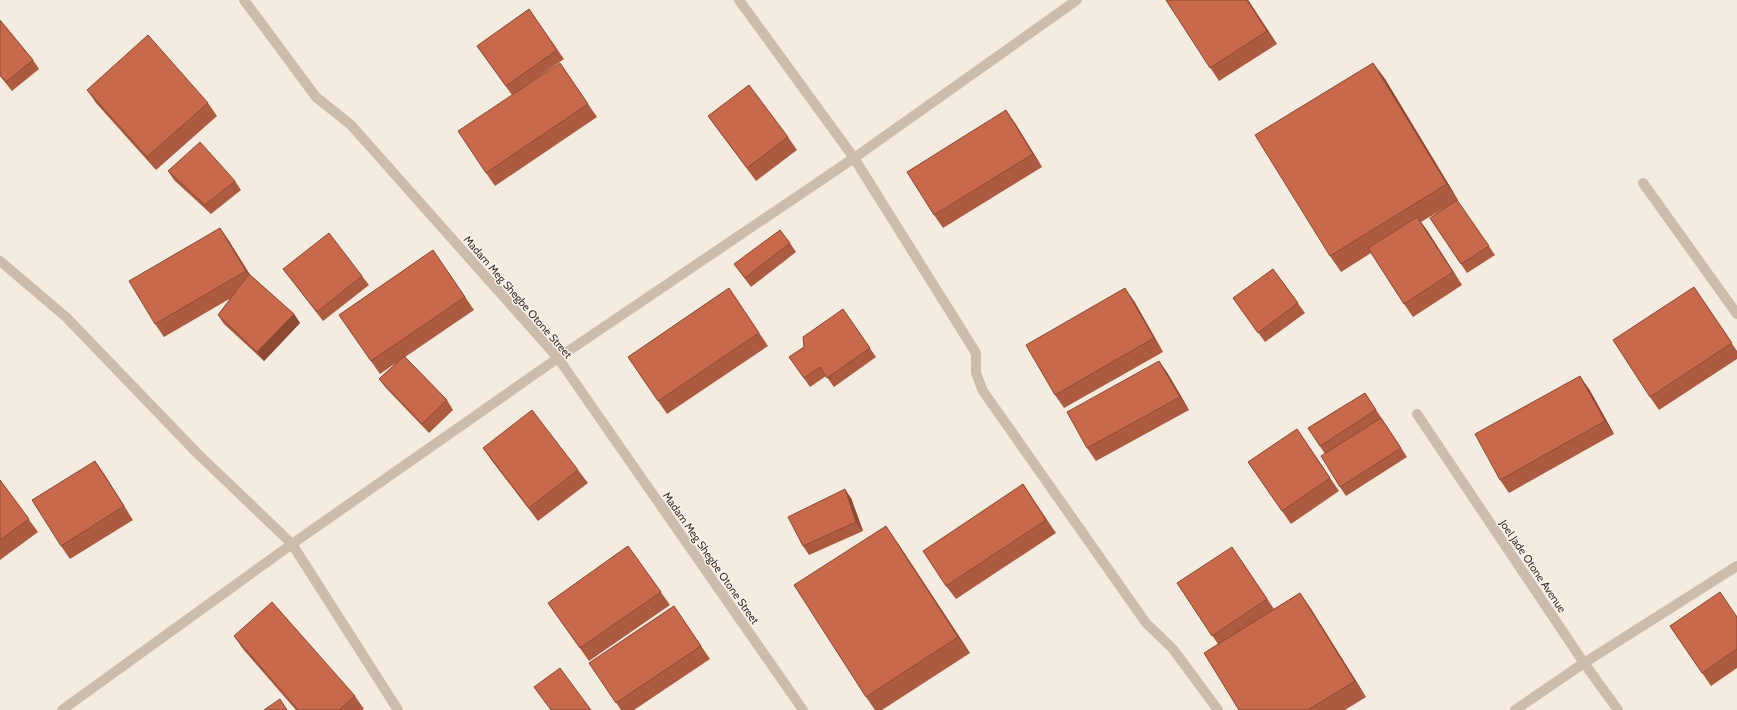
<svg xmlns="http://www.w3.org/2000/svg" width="1737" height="710" viewBox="0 0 1737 710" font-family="Cabin,sans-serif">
	<rect width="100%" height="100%" fill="#f4ebe1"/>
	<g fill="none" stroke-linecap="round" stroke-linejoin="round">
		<path stroke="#cdbbac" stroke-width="10" d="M244,0l72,97 35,28 207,233 245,352
			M739,0l115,158 122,195v20l7,18 163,232 27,26 45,61
			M1643,183l94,131
			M0,261l66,56 131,136 95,91 106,166
			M1417,414l167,249 34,47
			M62,710l230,-166 266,-186 296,-200 223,-158
			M1515,710l69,-47 153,-97"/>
	</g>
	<path fill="#ac5a40" d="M1166,0h82l29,44 -58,37z
		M529,9l35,50 -40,28 36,-24 37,54 -102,69 -9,-13 26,-78 -35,-49z
		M0,20l33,40 6,9 -27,22 -12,-15z
		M1373,63l12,16 73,121h-1l38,55 -28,18 -37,-55 13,-9 -22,13 41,63 -49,32 -9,-13 -33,-51 -30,19 -11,-16z
		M87,90l121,13 9,13 -61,54 -60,-67z
		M708,116l80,21 9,13 -41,31z
		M1015,123l27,44 -99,61 -9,-13z
		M168,171l67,10 6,9 -30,24 -37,-34z
		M220,228l9,13 22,35 43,38 6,9 -36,38 -40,-37 -6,-9 13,-17 -67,39 -9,-13z
		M790,243l6,9 -45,35 -17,-23z
		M433,250l41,60 -69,47 42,43 6,10 -24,23 -43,-45 -7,-9 18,-17 -17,12 -41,-59z
		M283,269l79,7 7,9 -46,36z
		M1273,269l32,44 -40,29 -32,-44z
		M1694,287l43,64v8l-78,51 -9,-13z
		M729,288l39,58 -101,68 -39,-57z
		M1134,301l29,51 -99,56 -9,-13z
		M843,309l33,48 -42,30 -8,-11 -16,11 -21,-30 15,-10z
		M1159,361l9,13 21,36 -93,51 -9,-13z
		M1589,389l25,45 -105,59 -9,-13z
		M1365,393l42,64 -61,39 -6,-9 -15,-33 -17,-26z
		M1297,429l42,62 -48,33 -43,-62z
		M483,448l95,22 10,13 -50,38 -46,-60z
		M95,461l9,13 29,46 -63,39 -9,-13z
		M0,480l38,52 -38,28z
		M1023,484l33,49 -100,66 -10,-13z
		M851,498l12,33 -54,24 -6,-9z
		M897,542l73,111 -88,57h-7l-9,-13z
		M628,546l42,59 -81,56 -41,-58z
		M1241,560l33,49 26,-16 11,16 55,88 -21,13h-106l-21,-66 -41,-61z
		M674,606l36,53 -76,51h-13l-32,-47z
		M1737,617v51l-26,18 -41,-60z
		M234,636l121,60 9,13 -2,1h-66l-53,-61z"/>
	<path fill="#8c4a34" d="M1247,0h1l29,44 -10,-13z
		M1373,63l12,16 73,121 -11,-16z
		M1006,110l9,13 27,44 -9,-13z
		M1417,217l10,13 35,55 -9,-13z
		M220,228l9,13 26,43 -9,-13z
		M1125,288l9,13 29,51 -9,-14z
		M294,314l6,9 -36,38 -7,-9z
		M1159,361l9,13 21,36 -9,-13z
		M1580,376l9,13 25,45 -9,-13z
		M95,461l9,13 29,46 -9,-14z
		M845,489l6,9 12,33 -7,-9z
		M886,526l11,16 73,111 -12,-16z
		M1300,593l11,16 55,88 -11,-16z"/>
	<path fill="#c8694b" stroke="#8c4a34" d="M1166,0h81l20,31 -57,37z
		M529,9l28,41 -51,36 -29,-40z
		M0,20l33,40 -27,22 -6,-7z
		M148,35l60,68 -61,54 -60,-67z
		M560,63l28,41 -102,69 -28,-42z
		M1373,63l74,121 -117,72 -75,-121z
		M749,85l39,52 -41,31 -39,-52z
		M1006,110l27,44 -99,61 -27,-43z
		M200,142l35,39 -30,24 -37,-34z
		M1457,200l32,46 -28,18 -31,-46z
		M1417,217l36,55 -49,32 -36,-56z
		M220,228l26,43 -91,53 -26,-43z
		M780,230l10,13 -45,35 -11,-14z
		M329,233l33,43 -45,36 -34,-43z
		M433,250l32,47 -94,64 -32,-46z
		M1273,269l25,34 -40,30 -25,-35z
		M249,274l45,40 -37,38 -39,-37z
		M1694,287l38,56 -82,54 -37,-57z
		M729,288l30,45 -101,68 -30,-44z
		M1125,288l29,50 -99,57 -29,-50z
		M843,309l27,39 -43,30 -7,-11 -16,11 -15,-21 15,-10 -1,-10z
		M404,356l43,44 -25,24 -43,-45z
		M1159,361l21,36 -93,51 -20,-36z
		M1580,376l25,45 -105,59 -25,-46z
		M1365,393l11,17 -56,36 -12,-18z
		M532,410l46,60 -49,38 -46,-60z
		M1381,418l20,30 -61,39 -19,-31z
		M1297,429l33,49 -48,33 -34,-49z
		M95,461l29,45 -63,40 -29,-46z
		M0,480l29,39 -29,21z
		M1023,484l23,36 -100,66 -23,-35z
		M845,489l11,33 -53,24 -15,-29z
		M886,526l72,111 -92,60 -72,-112z
		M628,546l33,46 -81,56 -32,-45z
		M1232,547l35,52 -55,37 -35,-53z
		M1720,592l17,25v32l-35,24 -32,-47z
		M1300,593l55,88 -47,29h-69l-35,-57z
		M272,602l83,94 -16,14h-41l-64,-74z
		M674,606l27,40 -85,57 -27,-40z
		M560,668l31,42h-40l-17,-23z
		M280,699l7,11h-23z"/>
	<g text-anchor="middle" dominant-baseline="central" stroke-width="3" stroke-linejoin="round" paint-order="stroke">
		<g font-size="11" fill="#3b302b" stroke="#fbf5ee">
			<text transform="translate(518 297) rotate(49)">Madam Meg Shegbe Otone Street</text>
			<text transform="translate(711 558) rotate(55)">Madam Meg Shegbe Otone Street</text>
			<text transform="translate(1533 566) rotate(56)">Joel Jade Otone Avenue</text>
		</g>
	</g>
</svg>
